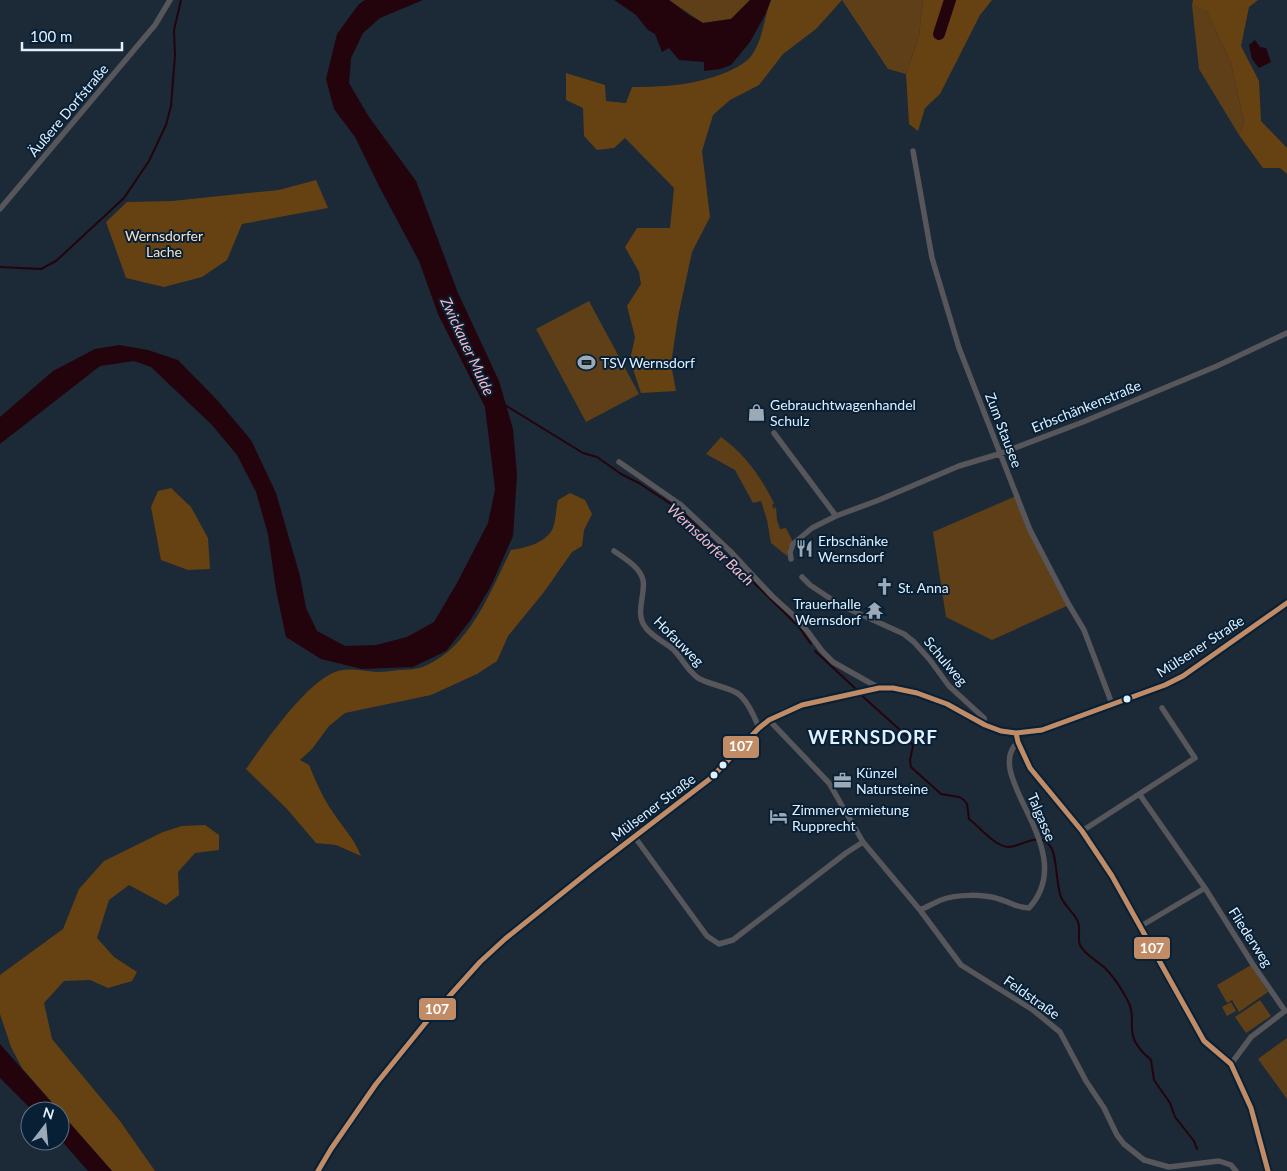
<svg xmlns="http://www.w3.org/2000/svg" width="1287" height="1171" viewBox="0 0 1287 1171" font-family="Lato,sans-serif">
	<rect width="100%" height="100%" fill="#1c2936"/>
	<path fill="#5f3f18" d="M669,0h81l-19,19 -28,4z
		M842,0h81l-4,36 -13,38 -18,-5z
		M1192,5l15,7 24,51 13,59 -5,13 -40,-66z
		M589,301l50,93 -53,28 -50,-93z
		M721,437c25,18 39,39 53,66l-2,2 2,4 2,-2 1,13 3,9 6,-1 7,14 -5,6 -1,8 -16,-13 -4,-23 -6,-19 -8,2 -18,-33 -29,-16z
		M1016,496l53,109 -77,35 -46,-23 -13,-85z
		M1251,965l17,27 -29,20 -7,-12 -5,3 -10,-18z
		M1260,1000l11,16 -25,17 -11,-16z
		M1231,1002l5,9 -9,5 -5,-9z
		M1287,1038v61l-29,-40z"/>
	<path fill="#664213" d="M771,0h71l-26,29 -33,25 -24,31 -29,15 -17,15 -11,36 8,66 -18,35 -14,65 -7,47 5,27 -35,2 -11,-33 5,-23 -8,-31 14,-22 -2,-12 -14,-25 12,-19h33l4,-40 -49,-50 -11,10 -17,2 -13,-14 -1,-28 -17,-8v-27l39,12 1,16 20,2 6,-16c33,0 64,-2 95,-15 9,-4 19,-9 25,-17 11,-16 12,-38 19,-55z
		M923,0h69l-12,15 -40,79 -15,14 -7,23 -9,-7 -3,-50 13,-38z
		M1193,0h65l-9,7 -8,39 18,35 2,40 26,27v26l-7,-6h-17l-24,-33 5,-13 -13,-59 -24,-51 -15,-7z
		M316,180l12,28 -86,16 -15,36 -25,17 -38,10 -38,-9 -20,-56 21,-20 45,-1 107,-11z
		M171,488l20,19 17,31 2,31 -22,1 -27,-10 -10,-53 7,-16z
		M570,493l15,7 7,14 -8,16 -2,16 -10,6 -28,40 -36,44 -11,25 -20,13 -46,21 -86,18 -16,13 -17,23 -12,11 9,5c7,17 14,33 25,49 10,15 20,24 27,42l-25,-11 -20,-2 -29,-34 -41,-40c19,-27 59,-85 89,-97 14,-5 27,-1 41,0 8,0 15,-1 23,-2 8,0 19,-1 26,-4 45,-19 66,-76 86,-116 15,-2 35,-7 42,-22 3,-8 3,-20 5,-28z
		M205,825l14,10v15l-24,3 -17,19 1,23 -13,10 -37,-20 -20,15 -12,38 17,19 23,15 -5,9 -24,7 -18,-8 -26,1 -20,22 8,36 68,82 35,50h-43l-90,-103 -11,-21 -11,-33v-39l63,-46 16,-40 25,-28 59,-29 19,-6z"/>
	<path fill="#23040d" d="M365,0h58l-43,18 -17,15 -12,25 -2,25 20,34 47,64 42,112 41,88 14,48 4,46 -4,61 -22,50 -21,35 -24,30 -33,16 -51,2 -41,-10 -35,-22 -10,-47 -8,-56 -12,-42 -19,-37 -25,-30 -61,-58 -17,-6 -34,5 -100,78v-27l53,-46 42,-22 24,-4 29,5 30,10 40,41 33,39 25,53 24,83 6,32 11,23 28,15 31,-1 31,-8 27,-15 23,-39 31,-60 7,-33 -3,-26 -7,-57 -47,-93 -19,-53 -39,-73 -25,-51 -21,-28 -8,-30 11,-45 22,-30z
		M614,0h55l20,15 14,8 28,-4 19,-19h21l-6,15 -15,27 -19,23 -11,4 -16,2v-9l-25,-2 -10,-12 -7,4 -7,-18 -7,-4 -12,-15z
		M1255,40l5,7 6,1 5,14 -12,6 -7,-9 -3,-14z
		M0,1044l112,127h-24l-28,-32v-28h-27l-33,-33z"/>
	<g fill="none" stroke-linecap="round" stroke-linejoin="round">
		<path stroke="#23040d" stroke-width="2" d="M0,267l41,2 15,-8 68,-63 25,-37 17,-36 5,-19 4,-51 -1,-25 7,-30
			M505,405l78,48 14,4 24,17 18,9 41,27 119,117 12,17
			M815,651l42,39
			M860,694l49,44 4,8 -3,14 1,7 30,27 18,3 5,3 3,4 2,15c11,8 25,27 39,28 13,0 31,-16 42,-1 7,7 6,39 11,51 4,10 14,16 17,25 3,7 -1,16 2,23 5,10 16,15 25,23 8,8 16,20 22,31 8,14 3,24 6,37 2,9 11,18 18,24l3,20 16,23 5,14 19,24 3,8"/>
		<path stroke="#23040d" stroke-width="12" d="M939,34l11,-34"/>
		<path stroke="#56565b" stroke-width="5.5" d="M913,151l19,107 27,90 71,182 39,75 15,25 28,74
			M0,209l155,-184 15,-25
			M774,433l62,83
			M619,462l62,43 49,46 42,45 20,18 16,18 14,19 11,11 46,26
			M614,551c10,7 26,16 29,29 3,14 -9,34 3,48 7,9 18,14 27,21 9,9 14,21 25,29 12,7 27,8 39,15 10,6 18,25 22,35
			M791,559l-1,-7 3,-8 19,-16 24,-12 43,-16 80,-34 40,-12 84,-32 134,-56 70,-33
			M802,577l8,8 30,20 64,29 10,8 16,18 19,26 35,32 1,7
			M769,720l60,63 34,59
			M1140,795l65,93 47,75 33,48 -34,26 -20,27
			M1082,831l113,-73 -33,-50
			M634,836l73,100 12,8 14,-4 113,-87 17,-11 57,68 41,55 72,45 27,22 26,49 18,27 13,27 7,9 20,16 25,7 50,-6 12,4 5,6
			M920,910c7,-3 14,-7 21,-10 16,-6 42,-6 58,-1 11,3 18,9 30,9 53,-58 -49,-132 -11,-166
			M1141,926l64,-38"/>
		<path stroke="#56565b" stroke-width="7" d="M1016,733l2,9 12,26 52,63 30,45 29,50 40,76 23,39 27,23 20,44 17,63
			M318,1171l13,-22 45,-65 51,-63 53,-59 25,-23 86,-69 120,-92 48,-50 10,-8 15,-8 18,-7 77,-17h14l24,5 30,11 38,21 16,6 15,2 26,-3 123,-45 18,-9 104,-73"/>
		<defs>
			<path id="bus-1" d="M1016,733l2,9 12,26 52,63 30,45 92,165 27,23 20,44 17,63
				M318,1171l13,-22 45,-65 51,-63 53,-59 25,-23 86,-69 120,-92 48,-50 10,-8 33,-15 77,-17h14l24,5 30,11 38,21 16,6 15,2 26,-3 123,-45 18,-9 104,-73"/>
		</defs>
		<use href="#bus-1" stroke="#072036" stroke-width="9"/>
		<use href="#bus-1" stroke="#c18c65" stroke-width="5"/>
	</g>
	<defs>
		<symbol id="stadium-bare" viewBox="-9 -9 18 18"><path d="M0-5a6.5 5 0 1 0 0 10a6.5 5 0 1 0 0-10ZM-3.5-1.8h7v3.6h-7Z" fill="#9caab8" stroke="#072036" stroke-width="2.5" paint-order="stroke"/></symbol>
		<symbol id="shop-bare" viewBox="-9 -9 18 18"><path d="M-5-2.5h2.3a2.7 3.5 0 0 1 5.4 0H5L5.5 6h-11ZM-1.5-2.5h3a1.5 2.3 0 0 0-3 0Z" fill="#9caab8" stroke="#072036" stroke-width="2.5" paint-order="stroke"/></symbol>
		<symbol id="restaurant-bare" viewBox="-9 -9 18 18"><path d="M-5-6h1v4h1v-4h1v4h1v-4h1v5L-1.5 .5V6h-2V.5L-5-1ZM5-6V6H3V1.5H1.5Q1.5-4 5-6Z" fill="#9caab8" stroke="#072036" stroke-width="2.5" paint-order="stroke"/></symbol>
		<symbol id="church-bare" viewBox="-9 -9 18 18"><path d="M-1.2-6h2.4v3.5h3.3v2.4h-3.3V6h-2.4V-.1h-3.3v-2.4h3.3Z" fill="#9caab8" stroke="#072036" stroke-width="2.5" paint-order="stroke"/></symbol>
		<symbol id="temple-bare" viewBox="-9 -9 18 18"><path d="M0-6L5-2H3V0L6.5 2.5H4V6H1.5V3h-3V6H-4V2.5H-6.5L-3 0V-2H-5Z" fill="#9caab8" stroke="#072036" stroke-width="2.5" paint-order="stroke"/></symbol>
		<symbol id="office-bare" viewBox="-9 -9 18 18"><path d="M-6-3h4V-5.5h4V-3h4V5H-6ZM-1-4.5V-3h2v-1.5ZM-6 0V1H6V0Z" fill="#9caab8" stroke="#072036" stroke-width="2.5" paint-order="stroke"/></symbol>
		<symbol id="hotel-bare" viewBox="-9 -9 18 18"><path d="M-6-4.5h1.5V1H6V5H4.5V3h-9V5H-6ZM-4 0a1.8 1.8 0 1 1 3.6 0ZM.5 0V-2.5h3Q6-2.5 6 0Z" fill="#9caab8" stroke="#072036" stroke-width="2.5" paint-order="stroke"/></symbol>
	</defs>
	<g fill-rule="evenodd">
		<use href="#stadium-bare" x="574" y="350" width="25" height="25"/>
		<use href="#shop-bare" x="744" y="400" width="25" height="25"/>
		<use href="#restaurant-bare" x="792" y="536" width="25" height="25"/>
		<use href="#church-bare" x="872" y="574" width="25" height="25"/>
		<use href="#temple-bare" x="862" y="598" width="25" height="25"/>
		<use href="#office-bare" x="830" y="768" width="25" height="25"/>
		<use href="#hotel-bare" x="766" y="804" width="25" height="25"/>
	</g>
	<g fill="#e1f0fe" stroke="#072036" stroke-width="2">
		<circle cx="1127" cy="699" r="4.5"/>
		<circle cx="723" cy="765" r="4.5"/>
		<circle cx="714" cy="775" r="4.5"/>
	</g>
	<g text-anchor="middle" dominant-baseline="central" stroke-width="4" stroke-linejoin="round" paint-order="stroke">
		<g font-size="14" fill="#e1f0fe" stroke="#072036">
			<text transform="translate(68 110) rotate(-50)">Äußere Dorfstraße</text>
			<text transform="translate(1086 406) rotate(-22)">Erbschänkenstraße</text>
			<text transform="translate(1004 430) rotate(69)">Zum Stausee</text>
			<text transform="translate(679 641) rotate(45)">Hofauweg</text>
			<text transform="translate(1200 646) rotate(-33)">Mülsener Straße</text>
			<text transform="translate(946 661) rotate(50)">Schulweg</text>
			<text transform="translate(653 807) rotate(-37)">Mülsener Straße</text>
			<text transform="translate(1042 817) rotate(67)">Talgasse</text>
			<text transform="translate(1251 937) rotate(57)">Fliederweg</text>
			<text transform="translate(1032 997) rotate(35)">Feldstraße</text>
		</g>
		<g font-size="14" fill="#f9dec2" stroke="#072036">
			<text x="164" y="235">Wernsdorfer<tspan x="164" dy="16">Lache</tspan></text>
		</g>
		<g font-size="14" fill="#e1f0fe" stroke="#072036" text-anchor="start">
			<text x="601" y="362">TSV Wernsdorf</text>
			<text x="770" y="404">Gebrauchtwagenhandel<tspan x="770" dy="16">Schulz</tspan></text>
			<text x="818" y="540">Erbschänke<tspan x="818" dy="16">Wernsdorf</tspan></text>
			<text x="898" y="587">St. Anna</text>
			<text x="861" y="603" text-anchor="end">Trauerhalle<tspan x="861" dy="16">Wernsdorf</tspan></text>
			<text x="856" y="772">Künzel<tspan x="856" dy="16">Natursteine</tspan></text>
			<text x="792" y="809">Zimmervermietung<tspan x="792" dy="16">Rupprecht</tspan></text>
		</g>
		<g font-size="15" font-style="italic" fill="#f8bbc6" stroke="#072036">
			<text transform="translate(468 346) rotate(65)">Zwickauer Mulde</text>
			<text transform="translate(711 544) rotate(43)">Wernsdorfer Bach</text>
		</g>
		<g font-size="19" font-weight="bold" letter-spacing="1" fill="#e1f0fe" stroke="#072036">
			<text x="873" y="736">WERNSDORF</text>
		</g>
	</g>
	<g stroke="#072036" stroke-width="2">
		<rect x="722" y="735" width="38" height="24" rx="5" fill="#c18c65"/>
		<rect x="1133" y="936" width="38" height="24" rx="5" fill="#c18c65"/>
		<rect x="418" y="997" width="39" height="24" rx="5" fill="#c18c65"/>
	</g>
	<g font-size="14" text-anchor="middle" font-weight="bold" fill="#fff">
		<text x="741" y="751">107</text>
		<text x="1152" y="953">107</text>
		<text x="437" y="1014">107</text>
	</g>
	<g transform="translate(45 1126) rotate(16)"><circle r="24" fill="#072036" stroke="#5e7386"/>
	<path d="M0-4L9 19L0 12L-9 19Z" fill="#9caab8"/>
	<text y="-8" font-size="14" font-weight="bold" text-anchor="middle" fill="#e1f0fe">N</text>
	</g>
	<path d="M22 42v8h100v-8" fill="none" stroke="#e1f0fe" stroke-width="2.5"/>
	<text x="30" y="42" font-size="15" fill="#e1f0fe" stroke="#072036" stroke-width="4" paint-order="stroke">100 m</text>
</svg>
